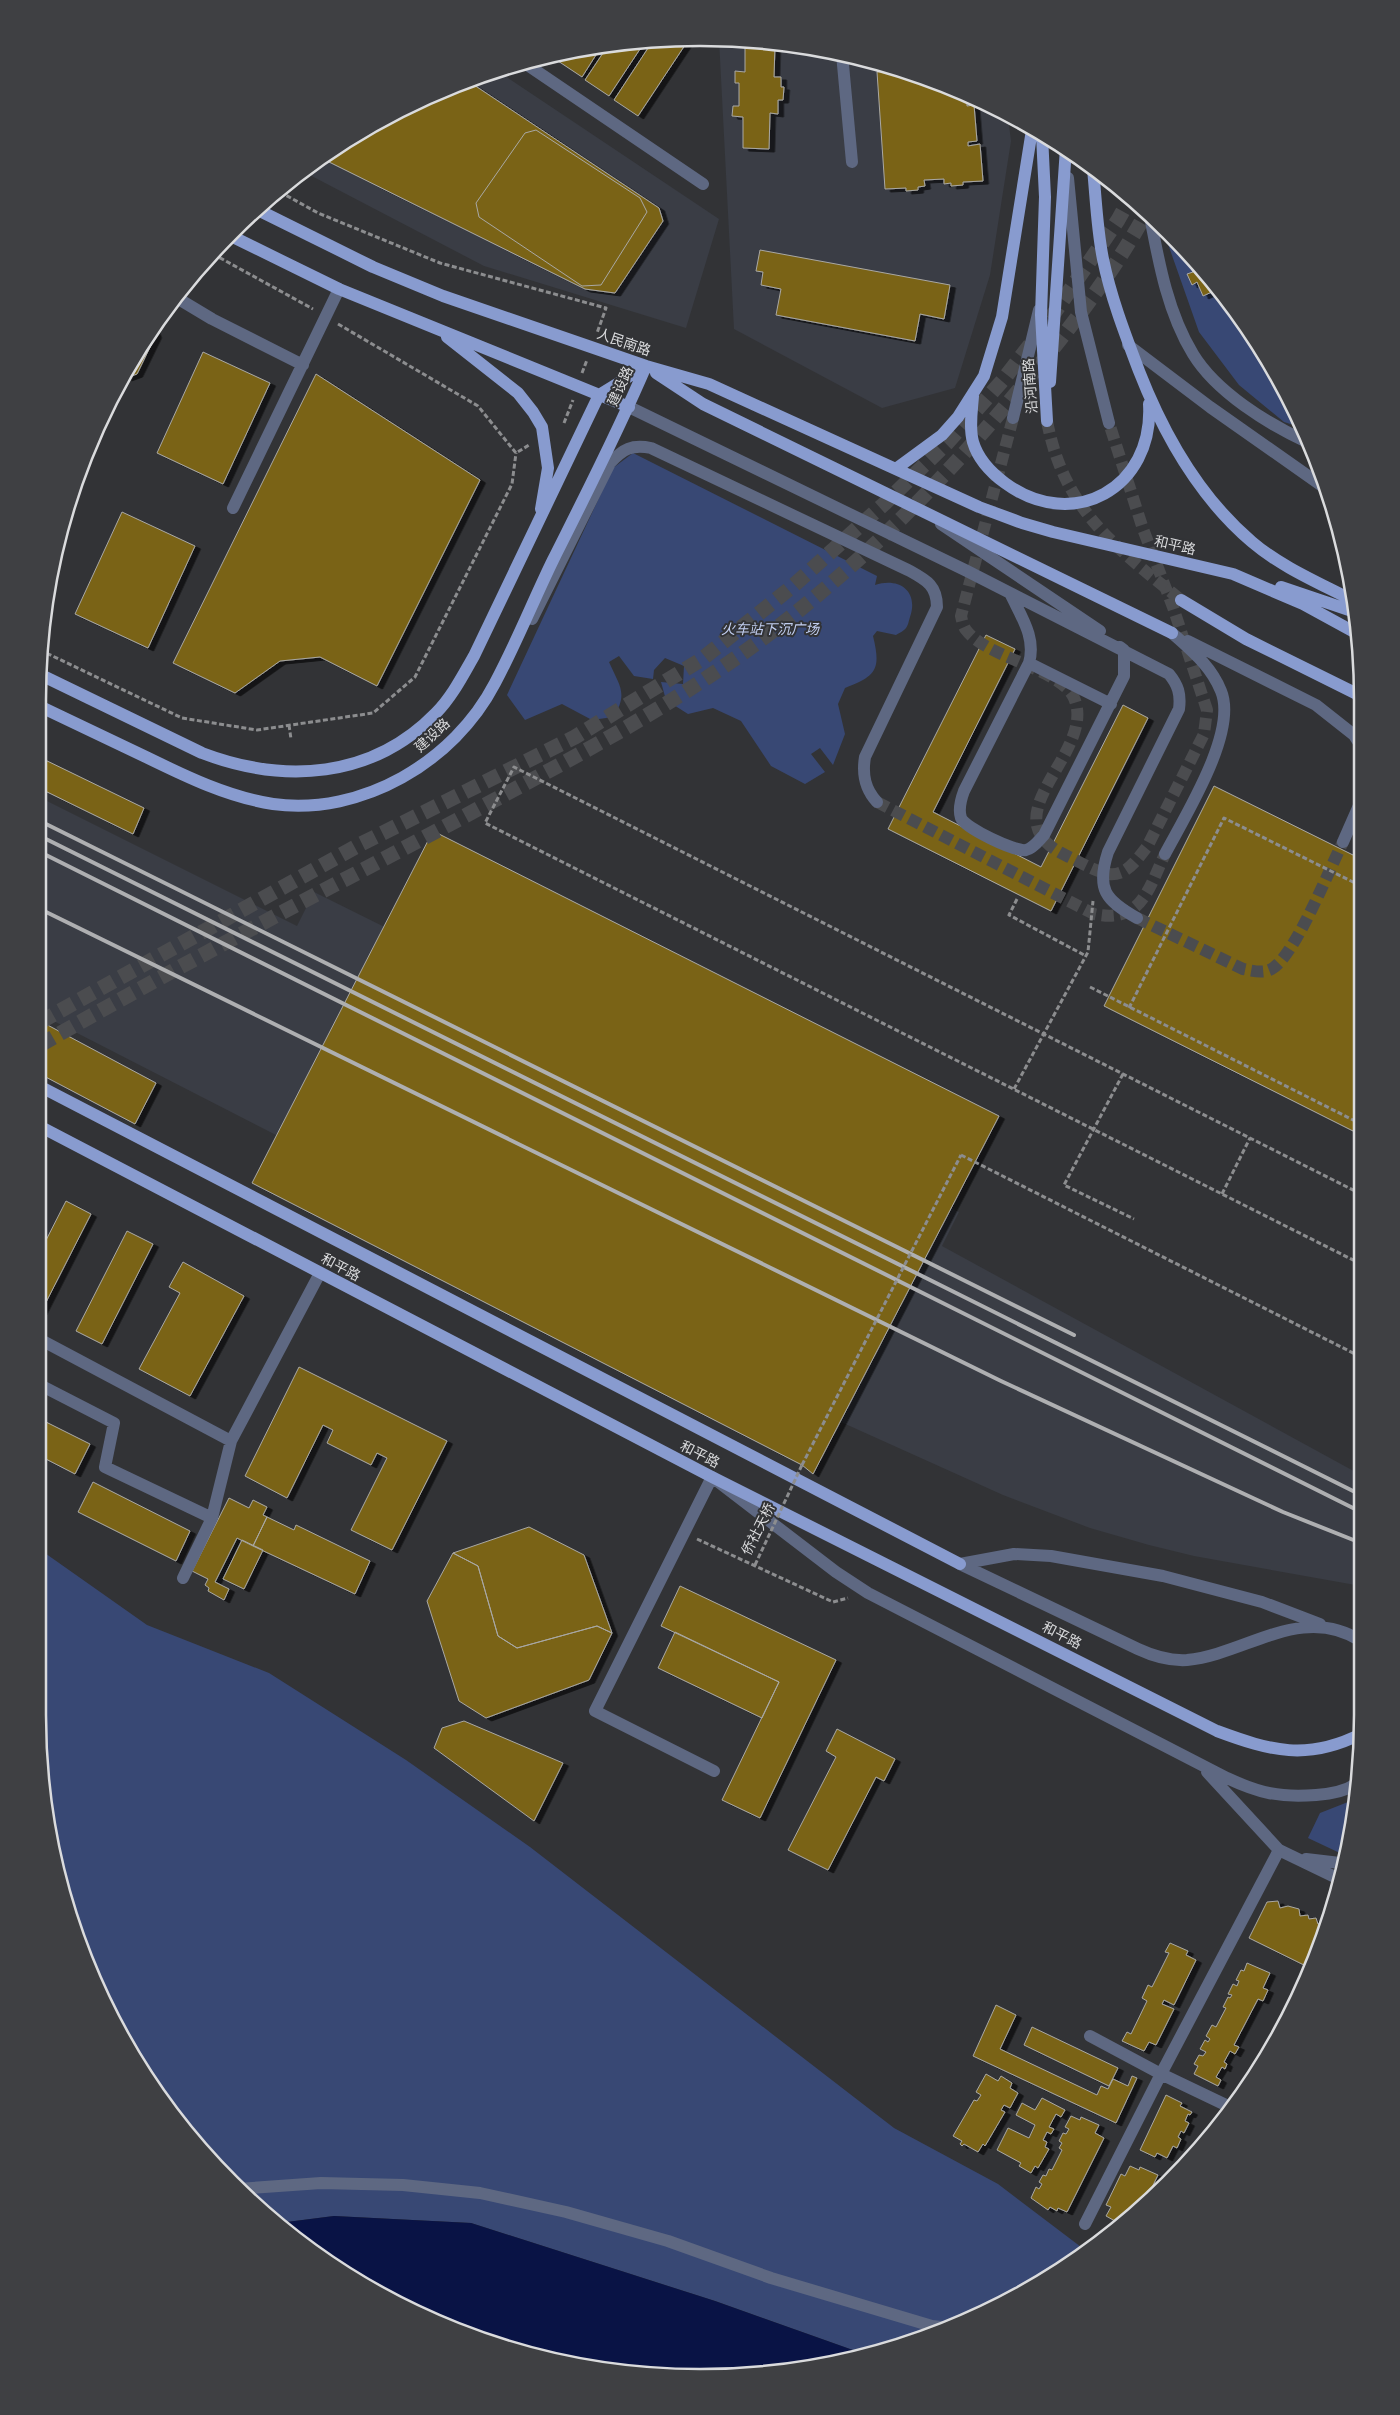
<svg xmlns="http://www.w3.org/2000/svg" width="1400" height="2415" viewBox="0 0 1400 2415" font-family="'Crimson Pro','Noto Sans SC',serif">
	<defs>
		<filter id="shadow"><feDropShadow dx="5.5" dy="3" stdDeviation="0" flood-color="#0009"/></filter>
	</defs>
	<rect width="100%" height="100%" fill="#323336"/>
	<path fill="#3a3d45" d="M719,39l110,11 124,38 55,29 3,24 -21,134 -35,113 -73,20 -148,-79z
		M499,72l220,147 -33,109 -202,-62 -180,-94 28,-23 114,-61z
		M39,797l258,129 17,-34 645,320 -17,34 419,229v111l-167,-30 -45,-11 -59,-17 -87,-33 -202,-91 -761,-390z"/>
	<path fill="#384874" d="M1168,231l106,138 26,58 -16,-5 -45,-37 -40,-53 -31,-88z
		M633,453l244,123 -2,9c24,-8 44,6 35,32 -1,3 -2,9 -4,11 -2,3 -7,5 -10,7l-19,-4 -4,5c8,33 4,40 -28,52l-7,16 7,30 -12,31 -13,-17 -9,6 14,18 -20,12 -34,-18 -30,-45 -28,-13 -25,6 -22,-14 -5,-18 22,2 1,-18 -19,-8 -11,12 -1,9 -19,-3 -15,-20 -10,6c10,23 20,32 4,55l-21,3 -30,-16 -37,16 -18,-25 106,-227z
		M42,1551l105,74 122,48 137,87 124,87 364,281 104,56 87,66 -54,39 -78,38 -89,27 -149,-53 -244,-78 -137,-7 -55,7 -47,-39 -58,-66 -68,-110 -33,-80 -30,-126z
		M1354,1795l-12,59 -34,-16 12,-25 28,-11z"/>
	<path fill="#091345" d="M334,2216l137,7 244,78 149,53 -34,11 -87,11 -129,-4 -86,-17 -121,-46 -75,-43 -53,-43z"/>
	<path fill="#7a6318" stroke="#a9a8a4" filter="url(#shadow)" d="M689,39l-51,77 -24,-16 38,-58z
		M644,43l-35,53 -24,-16 22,-33z
		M751,43l24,2 -1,32h7v10h3l-1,13h-5v14l-8,-1 -1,36 -26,-1v-31l-11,-1 1,-10h6v-23h-4v-12l10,1v-28z
		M601,47l-19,30 -24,-16 5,-8z
		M896,70l57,18 23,12 -9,2v4l7,-1 3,36 -9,1v4l12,-2 3,37 -20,1v3l-12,1v-3l-7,1v-5l-20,1 1,6 -7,1v3l-12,1v-3l-21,1 -8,-117z
		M468,81l191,127 4,13 -48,72 -30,-4 -264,-131 11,-9 114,-61z
		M536,130l104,68 7,14 -46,73 -19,1 -103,-69 -3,-14 49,-70z
		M760,250l190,35 -6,34 -24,-5 -5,27 -139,-26 5,-26 -20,-4 2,-13 -7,-1z
		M1189,258l25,33 -11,5 -6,-14 -5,3 -5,-11 6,-2 -6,-13z
		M153,327l3,8 -19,39 -11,4z
		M203,352l67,31 -47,101 -66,-31z
		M316,374l164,106 -103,206 -57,-29 -40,4 -45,32 -62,-30z
		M122,512l73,34 -47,102 -73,-34z
		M986,635l29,14 -82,163 108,55 82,-162 25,13 -97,193 -163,-82z
		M39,757l105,51 -11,26 -94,-46z
		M1214,786l147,73v276l-257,-129z
		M433,831l566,285 -186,358 -11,-9 -550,-282z
		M40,1021l116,62 -21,41 -95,-50z
		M66,1201l25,13 -50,98v-62z
		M127,1231l26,13 -51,100 -26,-13z
		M183,1262l61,34 -54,100 -51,-27 41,-76 -11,-6z
		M299,1367l148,74 -55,109 -41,-20 36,-72 -10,-5 -6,12 -44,-22 6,-13 -10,-5 -36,73 -42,-22z
		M42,1420l48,24 -15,30 -33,-17z
		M93,1482l97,49 -14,30 -98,-49z
		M229,1498l20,10 4,-8 14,7 -4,8 4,2 -14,29 -16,-8 -22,44 14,7 -5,11 -16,-9 1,-3 -4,-3 3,-6 -16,-8z
		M267,1517l27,13 2,-5 74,36 -15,33 -102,-48z
		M529,1527l55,28 28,78 -15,-7 -80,22 -19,-12 -20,-70 -25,-13z
		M242,1540l21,10 -19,39 -21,-10z
		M453,1553l25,13 20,70 19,12 80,-22 15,7 -23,47 -103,38 -27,-17 -32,-100z
		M680,1586l156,74 -76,158 -38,-18 57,-118 -118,-56z
		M675,1632l104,50 -17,36 -104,-50z
		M464,1721l99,42 -29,58 -100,-73 8,-20z
		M837,1729l58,30 -11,22 -8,-4 -48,93 -40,-20 48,-93 -10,-6z
		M1278,1901l2,7 8,-2 11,3 1,7 8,-1 1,4 7,-1 2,6h9v4l-19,39 -59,-29 18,-36z
		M1170,1943l18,8 -2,4 10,5 -22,45 -10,-5 -2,4 12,5 -18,36 -7,-3 -5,9 -22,-10 5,-9 4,2 16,-33 -5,-3 6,-13 4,2 17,-34 -4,-1z
		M1247,1963l23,10 -7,15 5,2 -5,11 -5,-2 -24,46 5,2 -4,7 -5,-3 -6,11 3,2 -2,5 -3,-2 -6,10 5,3 -3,6 -24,-12 4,-8 -4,-2 5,-9 4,1 3,-4 -6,-3 5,-9 3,2 2,-3 -4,-3 6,-11 4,2 10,-19 -3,-1 5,-10 2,1 2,-3 -4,-1 5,-10 4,2 2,-5 -3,-1 5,-10 3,1z
		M996,2005l20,10 -16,34 97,46 4,-9 7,3 5,-10 15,7 4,-10 5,2 -21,45 -143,-67z
		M1032,2027l86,41 -9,18 -85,-41z
		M986,2074l12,7 3,-5 11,7 -2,5 8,5 -8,15 -6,-3 -3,5 4,2 -20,34 -2,-2 -5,8 -14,-8 -2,2 -2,-2 2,-3 -9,-5 21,-36 3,1 4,-6 -5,-3z
		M1166,2095l16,8 -2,3 12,6 -2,3 -2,-1 -3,7 4,2 -5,10 -3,-2 -3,6 3,2 -4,9 -4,-2 -6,12 -10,-5 -2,4 -15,-7z
		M1042,2098l23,12 -4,7 -5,-3 -7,13 5,2 -3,5 -4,-2 -4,8 4,2 -2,5 4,2 -11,19 -3,-2 -4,7 -12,-7 2,-3 -24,-13 11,-22 21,10 6,-13 -19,-10 6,-12 13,7z
		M1071,2116l9,4 1,-3 18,8 -4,8 9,5 -37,74 -9,-4 -1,3 -7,-4 -2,3 -17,-12 5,-11 3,2 3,-5 -3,-2 4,-7 3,1 3,-7 3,1 10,-20 -3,-2 3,-5 -3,-2 4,-8 3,1 3,-5 -4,-2z
		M1130,2166l9,4 1,-3 18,8 -15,31 -24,20 -5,-2 1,-3 -9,-5 5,-9 -5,-2 15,-31 4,2z"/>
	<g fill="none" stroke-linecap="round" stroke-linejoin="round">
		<path stroke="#4b4c4f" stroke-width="12" stroke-dasharray="12 6" stroke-linecap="butt" d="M1013,418l-52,198c1,4 2,10 5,14 21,28 95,39 108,68 24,55 -90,119 -7,158 13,6 27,15 42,18 18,2 28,-15 38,-27l57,-113 3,-24 -34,-103 -30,-78 -34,-106
			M877,802l217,112c47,10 54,-24 71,-60
			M1137,918l106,51c10,2 22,5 30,-1 23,-15 56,-98 70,-126"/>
		<path stroke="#4b4c4f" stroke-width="12" stroke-dasharray="12 6" stroke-linecap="butt" d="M1047,421c17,89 68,126 134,179"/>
		<path stroke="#4b4c4f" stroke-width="15" stroke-dasharray="15 8" stroke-linecap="butt" d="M1050,319l68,-99 11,-20
			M40,1022l319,-177 216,-108 127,-78 91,-73 91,-82 63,-61 56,-63 30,-39
			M40,1045c139,-80 282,-153 423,-228 83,-45 167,-88 245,-140 120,-79 224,-182 315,-292 45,-54 89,-110 123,-172"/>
		<path stroke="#8c8d8f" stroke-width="3" stroke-dasharray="5 2.5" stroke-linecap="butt" d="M280,192l38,21 122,50 166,45 -9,25
			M213,254l100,55
			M338,324l140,82 38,47 13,-8
			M582,373l5,-13
			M564,423l9,-23
			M40,650l142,68 75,12 116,-17 42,-36 97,-193 4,-31
			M289,725l2,14
			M1017,899l-8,16 77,41
			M1090,987l271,137
			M1129,1008l95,-190 137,68
			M1123,1074l-59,111 70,34
			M1014,1089l74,-137 5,-51
			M961,1155l400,202
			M1222,1194l28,-56
			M1361,1194l-847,-427 -29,56 876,441
			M802,1465l41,-80
			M697,1539l136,63 15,-4"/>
		<path stroke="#5e6882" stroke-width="12" d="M842,54l10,108
			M526,64l177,120
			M1068,178l13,134 28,111
			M1150,216c9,48 18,97 43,138 23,38 75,70 114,88
			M177,298l35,21 91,46
			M1128,345l82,62 118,83
			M629,407l338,164 202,103c9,11 12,20 10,35l-71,143c-12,37 -3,48 29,66
			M1013,418l26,-108
			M233,508l106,-219
			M941,524l159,107
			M1011,595c11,23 25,43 18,68l-65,128c-3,8 -6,18 -3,27 4,10 54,34 65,32 8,-2 13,-10 18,-15l80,-159v-26l-4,-3
			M532,619l78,-156c13,-14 22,-19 41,-15l257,122c18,10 29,15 29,37l-72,150c-3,18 0,32 12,45
			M1188,641l128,64 38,30 7,11
			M1029,663l82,41
			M1343,842l18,-41
			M1165,854c20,-38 73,-122 56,-163 -10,-25 -29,-40 -49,-58
			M41,1340l190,101
			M42,1386l72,37 -9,44 107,51
			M960,1564l178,85c15,7 32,12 49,11 60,-6 114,-57 174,-19
			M960,1564l54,-10 37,2 112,20 99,26 58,22
			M183,1578l29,-60 19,-77 89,-168
			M714,1771l-119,-60 117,-234 124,95 32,21 359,185c32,15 53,20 89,17 14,-1 28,-3 40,-11
			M1207,1772l72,78 58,28
			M1306,1859l34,4
			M1090,2036l71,38 69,33
			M238,2189l83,-6 82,2 77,8 86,19 102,29 103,37 161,48 17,2
			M1085,2224l76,-150 118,-224"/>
		<path stroke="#889bcf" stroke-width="12" d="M1042,135l3,62 -4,118 6,106
			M1093,169c3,30 4,61 10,90 8,39 22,75 36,112 25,64 60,126 113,171 28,24 65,40 98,57
			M258,210l115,57 70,29 203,70 63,18 270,123 43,16 31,9 180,42 70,30 53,29
			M229,235l110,54 290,118
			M447,337l71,56 15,19 9,15 6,41 -7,41
			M656,373l47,31 469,229
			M1050,382l16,-234
			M973,396c-1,14 -4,32 0,46 5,17 17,30 32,41 68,50 149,5 144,-79
			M897,468l45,-33 16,-18 26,-41 18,-59 30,-187
			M1281,587l71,24
			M1181,600l65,39 115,57
			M39,674l163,79c82,31 170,26 234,-40 16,-16 27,-38 38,-57l125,-261 47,-29
			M39,706c36,17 71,34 107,51 41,20 82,40 127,47 89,12 181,-42 222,-121 21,-39 38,-82 58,-123 32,-64 65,-128 93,-194
			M41,1087l919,477
			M41,1127l671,350 505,254c54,20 90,30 144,3"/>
		<path stroke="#aeafb1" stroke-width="4" d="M40,821l1034,514
			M40,836l1321,659
			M40,852l1321,660
			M40,909l961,472 282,131 78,31"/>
		<path stroke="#8c8d8f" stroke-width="3" stroke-dasharray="5 2.5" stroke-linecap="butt" d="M843,1385l118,-230
			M755,1565l47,-100"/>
	</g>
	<g text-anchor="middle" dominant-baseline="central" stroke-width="4" stroke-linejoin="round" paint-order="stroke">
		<g font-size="14" fill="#dadbdd" stroke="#323336">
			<text transform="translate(624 342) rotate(19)">人民南路</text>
			<text transform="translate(620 386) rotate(-66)">建设路</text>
			<text transform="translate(1030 386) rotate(-94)">沿河南路</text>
			<text transform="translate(1175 545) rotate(13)">和平路</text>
			<text transform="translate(432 735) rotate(-43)">建设路</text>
			<text transform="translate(341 1267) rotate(28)">和平路</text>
			<text transform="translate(700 1454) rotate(27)">和平路</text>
			<text transform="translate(758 1529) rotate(-63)">侨社天桥</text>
			<text transform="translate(1062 1635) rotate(27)">和平路</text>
		</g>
		<g font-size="14" font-style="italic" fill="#c1cef0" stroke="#323336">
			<text x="770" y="629">火车站下沉广场</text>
		</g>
	</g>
	<path d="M0 0H1400V2415H0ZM700 46H700A654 654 0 0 1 1354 700V1715A654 654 0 0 1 700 2369H700A654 654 0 0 1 46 1715V700A654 654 0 0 1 700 46Z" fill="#3f4043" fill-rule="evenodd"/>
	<path fill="none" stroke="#dadbdd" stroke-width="2.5" d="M700 46H700A654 654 0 0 1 1354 700V1715A654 654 0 0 1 700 2369H700A654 654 0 0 1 46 1715V700A654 654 0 0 1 700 46Z"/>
</svg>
